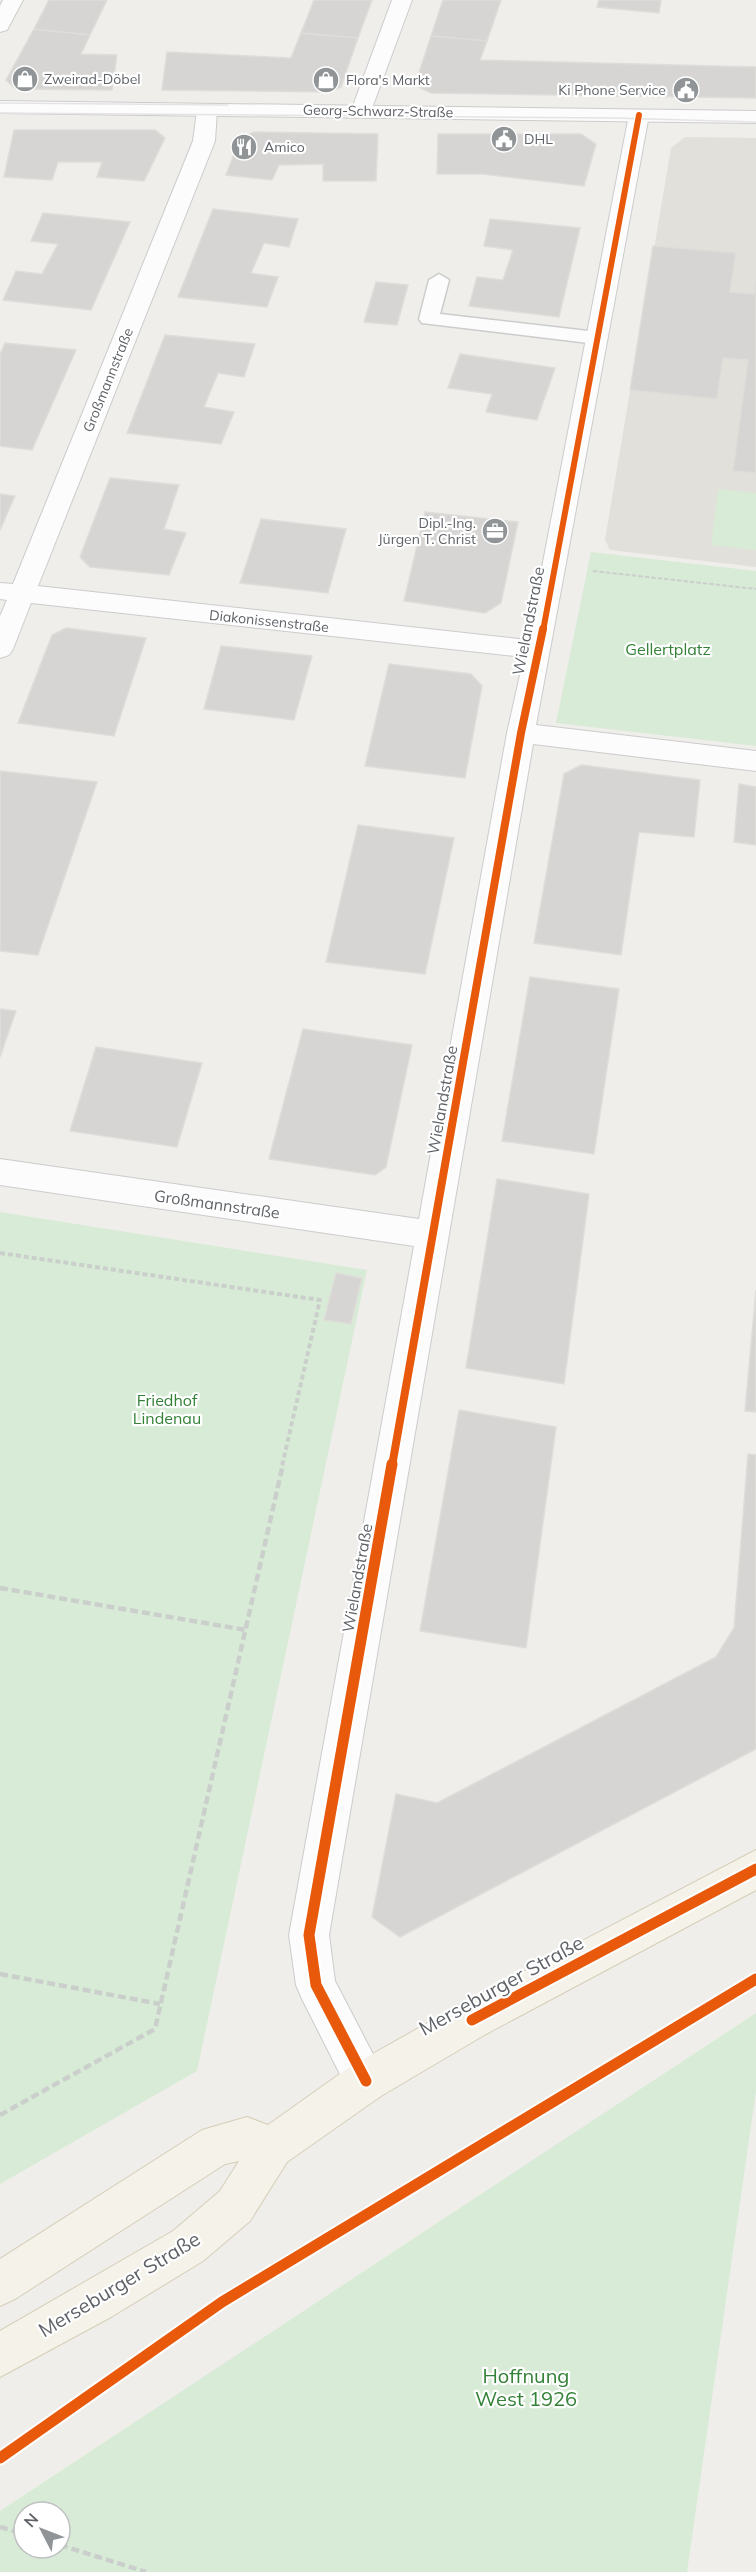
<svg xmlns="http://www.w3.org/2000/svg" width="756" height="2572" viewBox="0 0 756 2572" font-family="Mulish,sans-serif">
	<rect width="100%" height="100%" fill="#efeeea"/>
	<path fill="#e2e0da" d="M685,137l71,1v429l-146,-17 -5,-10 66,-392z"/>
	<path fill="#d8ebd6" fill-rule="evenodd" d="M718,489l38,4v57l-45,-5z
		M591,552l165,19v175l-200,-23z
		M0,1212l367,58 -170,801 -197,113z
		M756,2013v78l-69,481h-687v-61zM24,2512h36v36h-36z"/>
	<path fill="#d6d5d3" stroke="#deddd9" stroke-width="1.5" d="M49,0h58l-17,35 -56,-6z
		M314,0h58l-14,38 -57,-5z
		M443,0h58l-14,41 -56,-5z
		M599,0h62l-2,13 -62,-6z
		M34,29l56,6 -9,19 36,1 -5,35 -96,-1 -10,-9z
		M301,33l57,5 -17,49 -11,5 -168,-2 5,-38 124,6z
		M431,36l56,5 -7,19 276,7v31l-325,-5 -16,-8z
		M14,130h141l10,8 -21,43 -47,-4 5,-15h-44l-6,18 -48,-3z
		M254,132l124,2 -2,47h-53v-17l-44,1 -7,15 -46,-5 14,-37z
		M438,134h143l15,10 -12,42 -102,-12h-45z
		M213,209l85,10 -9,28 -25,-4 -13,30 27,4 -11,30 -89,-10z
		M43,213l87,9 -39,88 -88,-10 13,-29 26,3 16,-30 -27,-3z
		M490,219l90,9 -21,89 -90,-11 8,-29 26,3 10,-30 -29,-4z
		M653,246l83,7 -6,39 24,2 2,-13v192l-23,-2 15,-111 -25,-2 -6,41 -87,-9z
		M376,282l32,3 -11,40 -33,-3z
		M165,335l90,9 -11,33 -26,-4 -14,34 30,5 -13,32 -94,-11z
		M5,343l71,7 -44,100 -32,-4v-92z
		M460,354l95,14 -18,52 -51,-8 6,-18 -44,-6z
		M110,478l69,7 -15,44 22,4 -17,42 -79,-8 -10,-10z
		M0,494l15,2 -15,34z
		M425,512l93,10 -17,81 -16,10 -81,-12z
		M261,519l85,10 -18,64 -88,-10z
		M66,628l80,10 -32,98 -96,-13 34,-88z
		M221,646l91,10 -18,64 -90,-11z
		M389,664l82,10 11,12 -17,92 -100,-12z
		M581,765l119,15 -6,57 -55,-5 -18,123 -87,-12 30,-169z
		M0,771l97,11 -59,173 -38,-4z
		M739,784l17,3v58l-22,-3z
		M358,825l96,13 -29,136 -99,-12z
		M530,977l89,12 -25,165 -92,-13z
		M0,1009l16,2 -16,46z
		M303,1029l109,16 -26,122 -11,8 -106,-16z
		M96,1047l106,16 -25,84 -107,-16z
		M497,1179l92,15 -25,190 -98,-16z
		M336,1273l26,5 -11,46 -27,-4z
		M756,1290v122l-11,-1z
		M459,1410l97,17 -30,221 -106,-17z
		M748,1454l8,1v294l-356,188 -28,-20 24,-123 41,9 279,-146 18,-29z"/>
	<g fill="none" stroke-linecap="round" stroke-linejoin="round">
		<defs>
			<path id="service" d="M439,274l10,6 -9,34 157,18 7,2 3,4 -3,4 -7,2 -175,-21 -3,-4 10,-39z"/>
			<path id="minor" d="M3,0h20l-16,30 -7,2v-26z
				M392,0h20l-41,111 -3,4h-14l-3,-4z
				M207,104l7,2 3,4 -2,31 -177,445 490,54 101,-525 3,-4h14l3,4 -113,610 220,26v20l-223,-27 -204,1191 6,46 52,100 -6,15 -15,6 -15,-6 -49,-97 -6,-14 -7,-50 125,-689 -414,-61v-26l419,60 88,-486 17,-76 -493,-54 -18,46 -4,6 -9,3v-42l7,-16 -7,-1v-16l13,1 180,-443 4,-31 3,-4z"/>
			<path id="tertiary" d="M0,101l756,10v12l-756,-10z"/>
			<path id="primary" d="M756,1850v40l-270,144 -105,62 -94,66 -37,59 -47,40 -92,56 -111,60v-46l173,-100 47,-40 19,-30 -14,3 -210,135 -15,7v-47l202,-129 45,-13 21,8 83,-59 107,-60z"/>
		</defs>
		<use href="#service" stroke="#cbcccc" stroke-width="3"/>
		<use href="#minor" stroke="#cbcccc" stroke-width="2"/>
		<use href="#tertiary" stroke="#cbcccc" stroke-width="2"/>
		<use href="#primary" stroke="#d7ceb8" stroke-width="2"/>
		<path stroke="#cacfcc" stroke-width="2" stroke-dasharray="4.5 2" stroke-linecap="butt" d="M593,571l163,18"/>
		<path stroke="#cacfcc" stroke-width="4" stroke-dasharray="5 3" stroke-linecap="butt" d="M0,1253l320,47 -38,166"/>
		<path stroke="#cacfcc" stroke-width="4.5" stroke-dasharray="8 4" stroke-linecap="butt" d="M0,1588l246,42
			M0,1974l160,30
			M0,2115l155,-86 128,-565
			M0,2527l24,7
			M60,2545l86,27"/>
		<use href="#service" fill="#fdfcfc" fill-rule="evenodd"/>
		<use href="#minor" fill="#fdfcfc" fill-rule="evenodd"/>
		<use href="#tertiary" fill="#fdfcfc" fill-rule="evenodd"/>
		<use href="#primary" fill="#f4f2e9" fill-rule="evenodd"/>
		<path stroke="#e4e4e4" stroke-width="1.5" d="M0,103l228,2
			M0,113l614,5 142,4"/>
		<defs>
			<path id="cycleway-far2" d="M543,631l96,-516"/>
			<path id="cycleway-far1" d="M392,1466l129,-733 22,-104"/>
			<path id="cycleway" d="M472,2020l284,-151
				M366,2081l-50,-96 -7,-50 83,-471
				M0,2458l222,-156 534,-323"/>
		</defs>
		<use href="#cycleway-far2" stroke="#fff" stroke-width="8"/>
		<use href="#cycleway-far1" stroke="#fff" stroke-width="12"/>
		<use href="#cycleway" stroke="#fff" stroke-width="15"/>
		<use href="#cycleway-far2" stroke="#e8590c" stroke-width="6"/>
		<use href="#cycleway-far1" stroke="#e8590c" stroke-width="8"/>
		<use href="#cycleway" stroke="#e8590c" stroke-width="11"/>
	</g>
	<defs>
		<symbol id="shop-disc" viewBox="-11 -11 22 22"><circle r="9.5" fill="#919496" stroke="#fff"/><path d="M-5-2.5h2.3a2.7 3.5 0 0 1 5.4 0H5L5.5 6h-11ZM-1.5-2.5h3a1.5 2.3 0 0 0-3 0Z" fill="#fff"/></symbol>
		<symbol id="civic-disc" viewBox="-11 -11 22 22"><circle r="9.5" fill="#919496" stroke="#fff"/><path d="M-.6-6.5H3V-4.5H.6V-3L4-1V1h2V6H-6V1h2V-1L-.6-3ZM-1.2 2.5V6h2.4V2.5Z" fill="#fff"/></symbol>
		<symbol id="restaurant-disc" viewBox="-11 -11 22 22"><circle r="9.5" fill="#919496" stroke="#fff"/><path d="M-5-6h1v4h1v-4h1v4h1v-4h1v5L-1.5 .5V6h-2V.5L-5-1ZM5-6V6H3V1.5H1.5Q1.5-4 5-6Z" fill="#fff"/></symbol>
		<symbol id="office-disc" viewBox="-11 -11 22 22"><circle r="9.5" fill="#919496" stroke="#fff"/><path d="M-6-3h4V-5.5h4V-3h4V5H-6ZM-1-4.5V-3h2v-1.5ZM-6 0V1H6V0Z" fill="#fff"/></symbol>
	</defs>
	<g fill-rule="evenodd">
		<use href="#shop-disc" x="10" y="64" width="30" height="30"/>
		<use href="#shop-disc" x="311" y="65" width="30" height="30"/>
		<use href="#civic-disc" x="671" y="75" width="30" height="30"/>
		<use href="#civic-disc" x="489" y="124" width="30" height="30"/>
		<use href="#restaurant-disc" x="229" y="132" width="30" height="30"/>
		<use href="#office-disc" x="480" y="516" width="30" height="30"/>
	</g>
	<g text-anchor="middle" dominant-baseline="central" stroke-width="4.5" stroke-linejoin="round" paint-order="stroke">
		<g font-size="14" fill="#5f6368" stroke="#fff" text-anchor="start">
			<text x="44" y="79">Zweirad-Döbel</text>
			<text x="346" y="80">Flora's Markt</text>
			<text x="666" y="90" text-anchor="end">Ki Phone Service</text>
			<text x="524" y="139">DHL</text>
			<text x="264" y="147">Amico</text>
			<text x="476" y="523" text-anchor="end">Dipl.-Ing.<tspan x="476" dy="16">Jürgen T. Christ</tspan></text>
		</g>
		<g font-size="14" fill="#5f6368" stroke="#fff">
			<text transform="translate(378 111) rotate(1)">Georg-Schwarz-Straße</text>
			<text transform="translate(108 380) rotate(-68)">Großmannstraße</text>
			<text transform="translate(269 621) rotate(6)">Diakonissenstraße</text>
		</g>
		<g font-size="16" fill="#5f6368" stroke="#fff">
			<text transform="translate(528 621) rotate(-79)">Wielandstraße</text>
			<text transform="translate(442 1100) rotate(-80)">Wielandstraße</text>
			<text transform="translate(217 1204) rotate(8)">Großmannstraße</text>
			<text transform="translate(357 1578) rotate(-80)">Wielandstraße</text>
		</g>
		<g font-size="16" fill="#348238" stroke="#fff">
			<text x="668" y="649">Gellertplatz</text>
			<text x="167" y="1400">Friedhof<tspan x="167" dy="18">Lindenau</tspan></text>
		</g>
		<g font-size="20" fill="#5f6368" stroke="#fff">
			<text transform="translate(501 1985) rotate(-29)">Merseburger Straße</text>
			<text transform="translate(119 2284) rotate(-31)">Merseburger Straße</text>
		</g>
		<g font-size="20" fill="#348238" stroke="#fff">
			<text x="526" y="2375">Hoffnung<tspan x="526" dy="23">West 1926</tspan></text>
		</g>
	</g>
	<g transform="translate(42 2530) rotate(312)"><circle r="28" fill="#ffffff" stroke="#bfc1c3" stroke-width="1.5"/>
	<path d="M0-4.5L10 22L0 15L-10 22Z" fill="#919496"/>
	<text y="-9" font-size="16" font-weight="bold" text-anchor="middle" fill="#5f6368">N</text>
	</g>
</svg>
